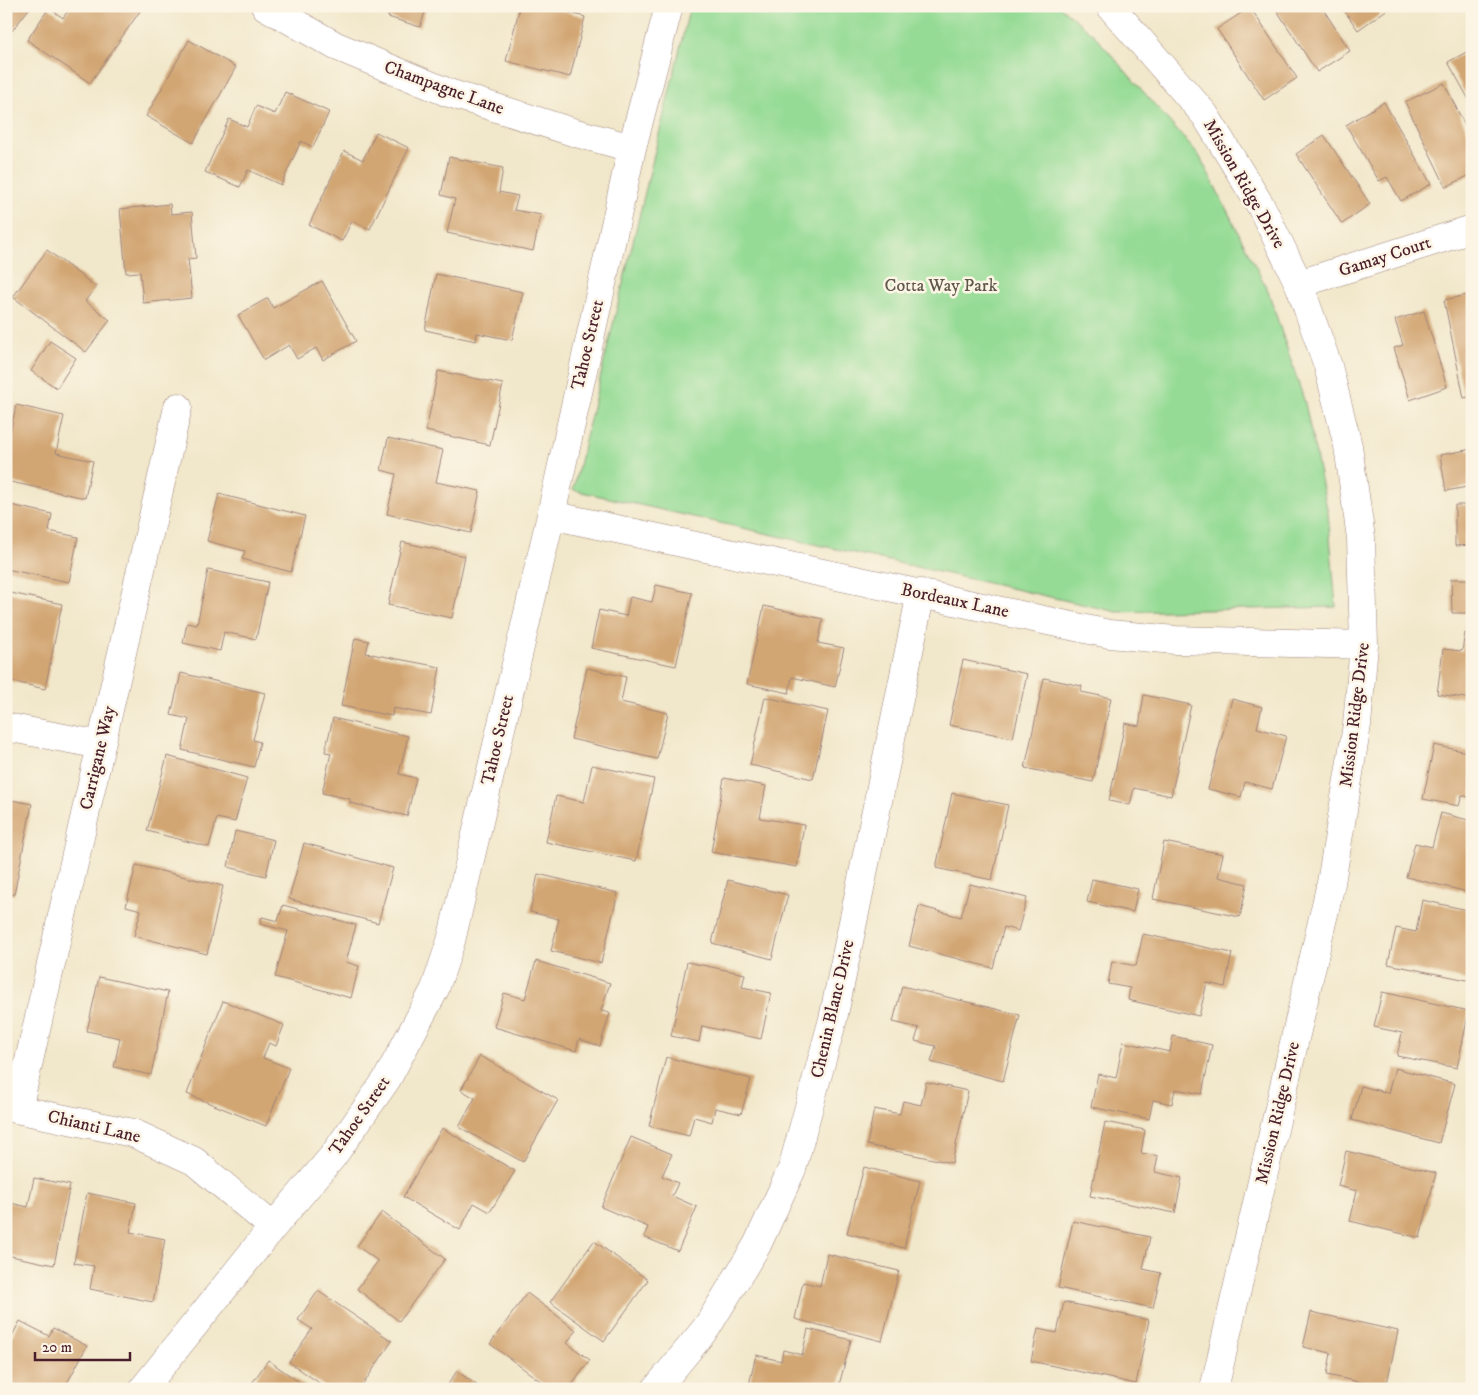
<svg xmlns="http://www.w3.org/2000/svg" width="1478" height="1395" viewBox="0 0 1478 1395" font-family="'IM FELL DW Pica',serif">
	<rect width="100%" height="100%" fill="#fcf5e5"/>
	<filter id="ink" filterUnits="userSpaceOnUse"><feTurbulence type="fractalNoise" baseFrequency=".02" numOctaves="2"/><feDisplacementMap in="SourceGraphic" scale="10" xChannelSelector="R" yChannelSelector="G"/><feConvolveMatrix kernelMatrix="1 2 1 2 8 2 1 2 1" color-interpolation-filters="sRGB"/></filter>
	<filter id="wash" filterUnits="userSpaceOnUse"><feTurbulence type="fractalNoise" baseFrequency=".0096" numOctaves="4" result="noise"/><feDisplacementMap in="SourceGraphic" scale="20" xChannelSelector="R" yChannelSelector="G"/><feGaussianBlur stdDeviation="1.12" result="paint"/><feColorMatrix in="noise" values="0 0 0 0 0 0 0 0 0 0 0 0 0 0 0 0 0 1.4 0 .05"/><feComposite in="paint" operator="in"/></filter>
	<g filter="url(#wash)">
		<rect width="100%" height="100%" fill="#f1e7ca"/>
		<path fill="#95db95" stroke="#707d60" d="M690,6h369l36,30 105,121 68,134 37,112 23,110 8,94 -219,5 -544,-122z"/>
		<g id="blocks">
			<path fill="#d2a673" d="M6,6h25l-19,25 -6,-4z
				M71,6h15l6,4 3,-4h39l6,5 -50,72 -63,-43 22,-32 14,10z
				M392,6h35l-7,21 -32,-10z
				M520,6h25l40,11 -15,60 -64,-16z
				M1274,6h47l29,45 -33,21z
				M1341,6h51l-34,24z
				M1250,7l47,71 -33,22 -47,-71z
				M189,40l47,27 -43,76 -47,-27z
				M1472,49v56l-24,-43z
				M1444,83l28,57v34l-26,13 -41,-85z
				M285,92l44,20 -16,35 -12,-6 -20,44 -33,-15 -8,17 -35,-15 24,-53 18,8 9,-21 19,8z
				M1384,102l47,82 -30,17 -14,-24 -8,4 -33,-56z
				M376,132l33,16 -39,81 -18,-8 -10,20 -33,-16 35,-74 19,9z
				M1324,135l46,69 -28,20 -46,-70z
				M449,157l54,11 -4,24 19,4 -4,14 27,5 -8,36 -86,-18 8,-34 -14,-4z
				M170,204l1,10 21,-2 4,46 -8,1 4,39 -49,5 -3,-31 -14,1 -6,-64z
				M47,250l49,37 -11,14 25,19 -24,32 -73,-55z
				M436,274l87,18 -11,48 -35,-7 -1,8 -51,-11z
				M322,281l34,60 -33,19 -7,-12 -19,11 -8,-14 -25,15 -26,-45 30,-17 5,10z
				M1472,294v102l-8,2 -20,-98z
				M1424,311l23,76 -37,13 -16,-52 9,-3 -8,-25z
				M50,341l26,17 -19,30 -26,-17z
				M438,371l65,13 -13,61 -64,-14z
				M16,405l48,11 -8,37 37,8 -8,37 -79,-17v-29z
				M388,438l55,12 -7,32 44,9 -9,42 -84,-19 9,-40 -15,-4z
				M1472,449v37l-26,5 -6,-36z
				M219,494l86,22 -14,56 -49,-13 3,-8 -38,-10z
				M6,504l46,10 -3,17 29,6 -9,45 -63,-13z
				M1455,505h17v40l-17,1z
				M402,542l63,14 -13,62 -64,-13z
				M208,570l60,12 -12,57 -32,-7 -4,19 -37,-8 4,-20 10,2z
				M1451,579h21v34h-20z
				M656,585l36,8 -16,73 -85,-18 8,-38 27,6 4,-19 22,5z
				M6,592l56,12 -17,85 -39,-9z
				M764,606l59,13 -5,24 26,5 -9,39 -43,-10 -3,16 -42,-9z
				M1465,633l7,1v65l-35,-5 6,-45 19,2z
				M355,638l14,3 -3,12 74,14 -9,48 -38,-7 -1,8 -51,-10z
				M963,660l64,14 -14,64 -64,-13z
				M587,668l39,9 -5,25 47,11 -11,46 -86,-20z
				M181,673l84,20 -12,47 7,2 -6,25 -72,-17 7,-31 -18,-4z
				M1044,678l38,8 -1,6 30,6 -18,84 -68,-14z
				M1144,695l47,10 -20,91 -37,-8 -4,17 -21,-4 16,-78 14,3z
				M765,697l63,14 -15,68 -63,-14z
				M1232,699l30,8 -5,21 29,8 -14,53 -27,-7 -4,15 -33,-8z
				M333,718l75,18 -9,38 17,4 -9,38 -57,-13v-4l-28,-6 9,-40 -6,-1z
				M1434,745l38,8v45l-10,-3 -3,11 -36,-7z
				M167,756l80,22 -12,44 -18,-4 -8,29 -62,-16z
				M592,765l62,14 -18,82 -90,-19 10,-46 28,6z
				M724,778l42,8 -6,32 44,7 -7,42 -86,-15z
				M952,793l56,12 -16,75 -56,-12z
				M6,799l26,5 -18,91 -8,-2z
				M1441,813l31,8v72l-66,-16 9,-34 17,4z
				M235,831l39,9 -8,36 -38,-9z
				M1164,842l59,12 -5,23 29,7 -7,33 -87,-18z
				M304,843l89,25 -15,55 -89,-24z
				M136,865l87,21 -16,68 -73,-18 7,-26 -15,-4z
				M538,874l80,19 -17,70 -50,-12 8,-32 -29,-7z
				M1092,879l46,10 -5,23 -46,-10z
				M728,880l60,15 -16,64 -60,-16z
				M970,884l57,14 -9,33 -14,-4 -11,41 -84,-22 10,-40 42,11z
				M1422,900l50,11v70l-84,-17 8,-36 20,4z
				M283,905l73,20 -10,37 13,4 -8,32 -76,-21 13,-46 -28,-7 2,-7 16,4z
				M1143,934l89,19 -7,34 -18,-4 -8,33 -71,-16 2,-12 -22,-4 4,-23 24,5z
				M536,961l74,22 -9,28 9,2 -10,33 -21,-7 -3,12 -82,-24 10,-34 21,6z
				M687,962l58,12 -3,13 29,6 -10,46 -59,-13 -3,16 -28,-6z
				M99,977l69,15 -17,83 -37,-8 6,-29 -33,-7z
				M902,986l118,29 -17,66 -72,-19 5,-16 -21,-5 4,-13 -26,-6z
				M1382,992l87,19 -12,57 -60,-12 5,-23 -28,-6z
				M223,1001l61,24 -8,21 -7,-3 -6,15 26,10 -23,58 -79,-32z
				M1173,1036l39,9 -10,49 -27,-5 -3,15 -19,-4 -4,19 -58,-12 7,-33 18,4 7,-36 47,10z
				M480,1056l78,44 -35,62 -64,-35 16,-29 -14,-8z
				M666,1057l85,22 -10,35 -26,-6 -3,14 -18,-5 -5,19 -40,-10z
				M1395,1068l60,16 -16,59 -87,-23 9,-34 27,7z
				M926,1082l42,9 -16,72 -85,-18 7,-36 26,5 3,-13 18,4z
				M1105,1122l40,8 -4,23 17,3 -3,16 27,6 -7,35 -85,-17z
				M442,1128l73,43 -25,41 -16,-9 -14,27 -57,-33z
				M631,1137l41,17 -10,22 16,7 -6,13 25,11 -19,44 -34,-14 4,-10 -47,-20z
				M1346,1151l90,22 -16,65 -70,-17 7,-30 -19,-5z
				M864,1167l56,14 -16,67 -57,-15z
				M34,1178l36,7 -16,80 -48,-10v-53l22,5z
				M87,1193l49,10 -6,29 35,7 -12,63 -63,-13 4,-23 -20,-3z
				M382,1212l63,47 -46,62 -42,-32 21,-28 -21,-15z
				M1073,1221l77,16 -7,32 18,4 -8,35 -95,-20z
				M594,1241l54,39 -44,61 -54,-39z
				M827,1254l72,17 -17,70 -87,-22 8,-37 17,4z
				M318,1291l74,50 -32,48h-32l-39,-27 23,-33 -14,-9z
				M527,1293l49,37 -9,13 23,17 -21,29h-18l-61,-45z
				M1064,1302l85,18 -13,64 -105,-23 7,-32 19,4z
				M1311,1312l87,19 -12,57 -59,-13 4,-22 -28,-6z
				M20,1321l29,15 4,-8 34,18 -23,43h-48l-10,-6v-36z
				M808,1329l43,11 -13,49h-90l8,-34 25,6 2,-11 19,5z
				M268,1360l41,29h-61z
				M457,1371l25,18h-37z"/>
		</g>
	</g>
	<g filter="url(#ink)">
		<use href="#blocks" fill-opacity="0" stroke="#9e837a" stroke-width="1"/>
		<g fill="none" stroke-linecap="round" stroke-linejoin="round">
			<defs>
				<path id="minor" d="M265,6l71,40 113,47 127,40 56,15
					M1110,6l95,109 57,93 37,76 29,82 20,80 13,92 3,107 -7,80 -26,158 -117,506
					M1299,284l173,-55
					M551,515l558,119 66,6 189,5
					M6,727l95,18
					M6,1107l127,26 61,28 79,66
					M18,1109l160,-702
					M143,1389l130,-162 60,-71 54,-77 48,-90 16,-48 100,-426 81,-367 37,-142
					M656,1389l51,-62 50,-82 35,-76 41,-150 88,-426"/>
			</defs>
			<use href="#minor" stroke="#9e837a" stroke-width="29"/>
			<use href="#minor" stroke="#fff" stroke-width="28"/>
		</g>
	</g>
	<g text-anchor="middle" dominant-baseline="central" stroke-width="5" stroke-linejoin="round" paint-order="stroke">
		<g font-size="18" fill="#4a1f2b" stroke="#fcf5e5">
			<text transform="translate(444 88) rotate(20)">Champagne Lane</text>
			<text transform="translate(1244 184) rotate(60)">Mission Ridge Drive</text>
			<text transform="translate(1385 257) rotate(-18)">Gamay Court</text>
			<text transform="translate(588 345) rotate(-77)">Tahoe Street</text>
			<text transform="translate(955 601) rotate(12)">Bordeaux Lane</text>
			<text transform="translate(1355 715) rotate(-83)">Mission Ridge Drive</text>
			<text transform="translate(498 740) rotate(-77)">Tahoe Street</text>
			<text transform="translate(98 758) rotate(-77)">Carrigane Way</text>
			<text transform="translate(833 1009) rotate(-77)">Chenin Blanc Drive</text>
			<text transform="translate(1278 1113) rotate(-77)">Mission Ridge Drive</text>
			<text transform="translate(360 1116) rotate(-55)">Tahoe Street</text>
			<text transform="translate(94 1127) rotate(13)">Chianti Lane</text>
		</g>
		<g font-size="18" fill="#60574b" stroke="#fcf5e5">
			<text x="941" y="286">Cotta Way Park</text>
		</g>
	</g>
	<rect width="1478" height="1395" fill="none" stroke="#fcf5e5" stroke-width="25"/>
	<path d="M35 1352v8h95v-8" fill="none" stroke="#4a1f2b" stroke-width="2.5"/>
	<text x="42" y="1352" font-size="15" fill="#4a1f2b" stroke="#fcf5e5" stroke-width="4" paint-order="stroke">20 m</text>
</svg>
